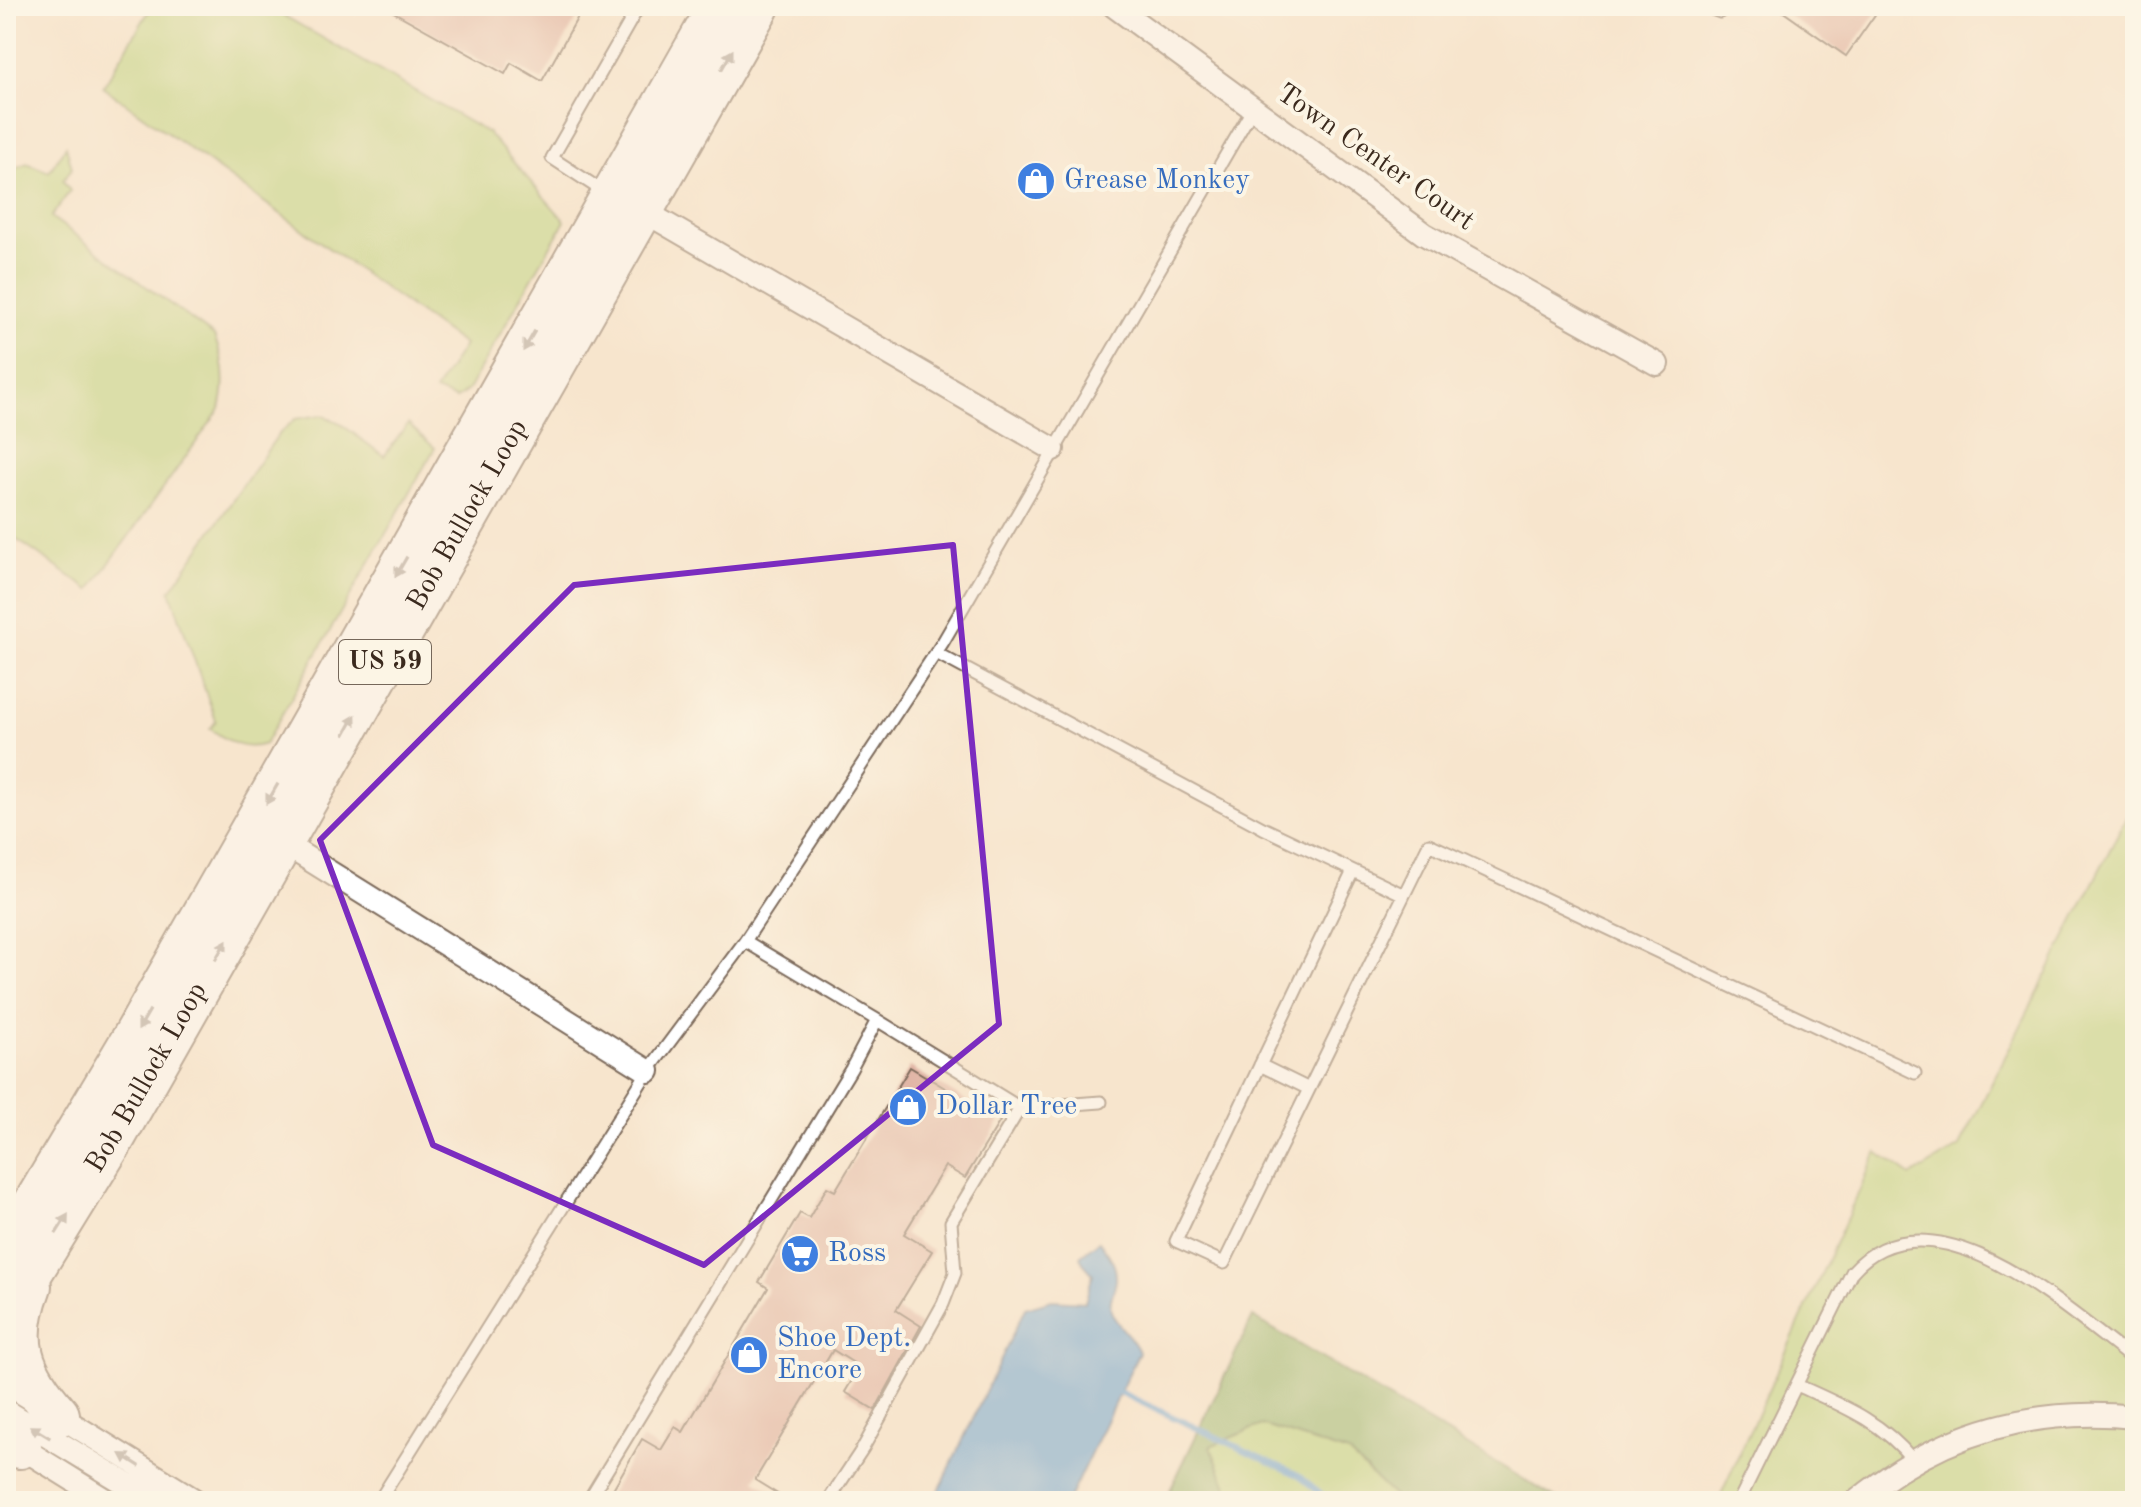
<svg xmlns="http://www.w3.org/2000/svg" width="2141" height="1507" viewBox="0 0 2141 1507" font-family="'Old Standard TT',serif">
	<rect width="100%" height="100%" fill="#fcf5e5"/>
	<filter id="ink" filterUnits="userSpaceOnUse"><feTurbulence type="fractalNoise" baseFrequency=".0125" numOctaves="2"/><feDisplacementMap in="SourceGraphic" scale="16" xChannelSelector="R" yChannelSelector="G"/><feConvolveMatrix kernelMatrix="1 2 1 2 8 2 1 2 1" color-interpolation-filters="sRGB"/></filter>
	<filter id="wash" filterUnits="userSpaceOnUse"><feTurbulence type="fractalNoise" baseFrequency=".006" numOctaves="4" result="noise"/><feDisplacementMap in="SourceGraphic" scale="32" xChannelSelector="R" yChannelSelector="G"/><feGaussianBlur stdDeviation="1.8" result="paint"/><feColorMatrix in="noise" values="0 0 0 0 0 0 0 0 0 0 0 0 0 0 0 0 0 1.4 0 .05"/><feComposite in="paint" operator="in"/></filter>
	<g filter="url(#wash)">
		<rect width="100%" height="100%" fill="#f7e5cd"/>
		<path fill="#b9d57b" stroke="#7a804c" stroke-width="2" d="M152,6h115l221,127 77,88 -97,169 -12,9 -21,-8 29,-46 -361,-258z
			M66,146l6,22 -9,13 7,10 -19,26 163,119c10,24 13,47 6,73l-130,181 -84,-58v-360l21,-9 22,9z
			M321,415l17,7 46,34 24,-32 27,24 -170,296c-23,8 -36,-3 -55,-15l6,-8 -46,-130 108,-156 17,-16z
			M2135,800v701h-417l159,-349 34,24 49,-30z
			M1253,1317l307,184h-395z"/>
		<path fill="#92b66b" stroke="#667044" stroke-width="2" d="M1253,1317l307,184h-161l-51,-48 -86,-28 -52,21 23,55h-68z"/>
		<path fill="#64a2d6" stroke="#50667a" stroke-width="2" d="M1099,1241c9,12 18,23 17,39 -1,11 -8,20 -5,31 5,15 21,24 28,41l-71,149h-134l91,-193 27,-8 33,2 8,-28 -10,-11 -3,-7z"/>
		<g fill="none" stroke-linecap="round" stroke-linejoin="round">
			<path stroke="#64a2d6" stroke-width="6" d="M1119,1392l179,83 32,26"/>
		</g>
		<g id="blocks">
			<path fill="#dcaa9b" d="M383,6h201l-42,75 -31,-18 -6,11z
				M1775,6h106l-35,50z
				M910,1067l90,54 -35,57 -20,-12 -41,68 28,17 -36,59 25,16 -46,84 -30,-18 15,-25 -27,-17 -78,130 34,21h-183l36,-62 19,11 14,-23 8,5 85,-144 -9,-6 41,-69 9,5 18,-31 8,4z"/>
		</g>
	</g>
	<g filter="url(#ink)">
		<use href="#blocks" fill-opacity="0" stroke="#7d6b5b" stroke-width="2"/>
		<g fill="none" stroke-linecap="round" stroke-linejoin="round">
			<defs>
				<path id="lane" d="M1704,6l16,6
					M604,192l-52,-34 87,-152
					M936,653l327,175 141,67 25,-51 486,229
					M1353,871l-177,370 48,22 180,-368
					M745,941l198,-299 309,-532
					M877,1020l143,88
					M1260,1065l49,24
					M1797,1385c46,21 83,35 116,75
					M379,1501l269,-430 97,-130 132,79 -26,49 -263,432
					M828,1501l35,-53 80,-144 12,-31 -4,-51 69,-114 81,-6
					M1739,1501l113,-229c79,-90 216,39 283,89"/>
				<path id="street" d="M1114,6l310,228 233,130
					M642,210l411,239
					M283,843l365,228
					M6,1383l190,118
					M6,1411l149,90
					M14,1443l93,58
					M1857,1501c81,-67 173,-95 278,-84"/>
				<g id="highway">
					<path d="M6,1252l128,-215 586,-1031"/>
					<path d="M30,1286c-21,55 -10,86 28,129"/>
					<path id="s1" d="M6,1313l107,-174 645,-1133"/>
					<path d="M6,1444l14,3"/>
				</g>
			</defs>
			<use href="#lane" stroke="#7d6b5b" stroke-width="15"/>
			<use href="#street" stroke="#7d6b5b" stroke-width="26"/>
			<use href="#highway" stroke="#7d6b5b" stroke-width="46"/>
			<use href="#lane" stroke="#fff" stroke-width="11"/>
			<use href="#street" stroke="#fff" stroke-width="22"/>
			<use href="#highway" stroke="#fff" stroke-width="42"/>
		</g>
		<defs><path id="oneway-solid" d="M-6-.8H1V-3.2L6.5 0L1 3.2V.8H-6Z" transform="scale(2)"/></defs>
		<g fill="#a79f9a">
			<use href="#oneway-solid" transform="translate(727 60) rotate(-60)"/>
			<use href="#oneway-solid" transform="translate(529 341) rotate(120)"/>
			<use href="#oneway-solid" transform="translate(401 567) rotate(120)"/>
			<use href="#oneway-solid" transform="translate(350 725) rotate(-61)"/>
			<use href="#oneway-solid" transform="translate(272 794) rotate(120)"/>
			<use href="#oneway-solid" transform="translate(221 950) rotate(-60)"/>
			<use href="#oneway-solid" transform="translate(144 1020) rotate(120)"/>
			<use href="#oneway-solid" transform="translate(62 1224) rotate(-58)"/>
			<use href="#oneway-solid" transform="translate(40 1432) rotate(-149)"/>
			<use href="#oneway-solid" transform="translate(130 1460) rotate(-148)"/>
		</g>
	</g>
	<path d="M0 0H2141V1507H0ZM953,545l46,479 -295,241 -271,-120 -113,-305 254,-255z" fill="#f7e5cd" fill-opacity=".55" fill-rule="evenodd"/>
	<path fill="none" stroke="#7b2cbf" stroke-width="6" stroke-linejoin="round" d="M953,545l46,479 -295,241 -271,-120 -113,-305 254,-255z"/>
	<defs>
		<symbol id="shop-disc" viewBox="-11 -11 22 22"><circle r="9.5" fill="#3f7fe0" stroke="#fcf5e5"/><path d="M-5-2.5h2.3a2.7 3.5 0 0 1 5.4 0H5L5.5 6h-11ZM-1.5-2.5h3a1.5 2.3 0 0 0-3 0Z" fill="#fff"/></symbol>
		<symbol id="supermarket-disc" viewBox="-11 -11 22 22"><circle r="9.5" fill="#3f7fe0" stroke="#fcf5e5"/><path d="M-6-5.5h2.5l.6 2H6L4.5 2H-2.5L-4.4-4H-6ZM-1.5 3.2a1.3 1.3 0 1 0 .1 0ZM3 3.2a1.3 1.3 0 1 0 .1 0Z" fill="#fff"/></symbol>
	</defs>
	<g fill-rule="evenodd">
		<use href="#shop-disc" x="1014" y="159" width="44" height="44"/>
		<use href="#shop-disc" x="886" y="1085" width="44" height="44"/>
		<use href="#supermarket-disc" x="778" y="1232" width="44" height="44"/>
		<use href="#shop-disc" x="727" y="1333" width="44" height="44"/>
	</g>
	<g text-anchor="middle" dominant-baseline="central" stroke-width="8" stroke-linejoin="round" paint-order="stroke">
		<rect fill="#fcf5e5" stroke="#75675a" stroke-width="2" x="339" y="640" width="92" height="44" rx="6"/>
		<g font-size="26" font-weight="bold" fill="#3b2a1e">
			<text x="385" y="662">US 59</text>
		</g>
		<g font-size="28" fill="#3b2a1e" stroke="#fcf5e5">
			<text transform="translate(1375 158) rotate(35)">Town Center Court</text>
			<text stroke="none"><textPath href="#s1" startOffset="922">Bob Bullock Loop</textPath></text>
			<text stroke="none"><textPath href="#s1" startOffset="274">Bob Bullock Loop</textPath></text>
		</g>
		<g font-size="28" fill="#366cbe" stroke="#fcf5e5" text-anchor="start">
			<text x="1064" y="181">Grease Monkey</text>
			<text x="936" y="1107">Dollar Tree</text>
			<text x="828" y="1254">Ross</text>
			<text x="777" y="1339">Shoe Dept.<tspan x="777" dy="32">Encore</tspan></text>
		</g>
	</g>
	<rect width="2141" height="1507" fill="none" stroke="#fcf5e5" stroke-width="32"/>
</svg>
